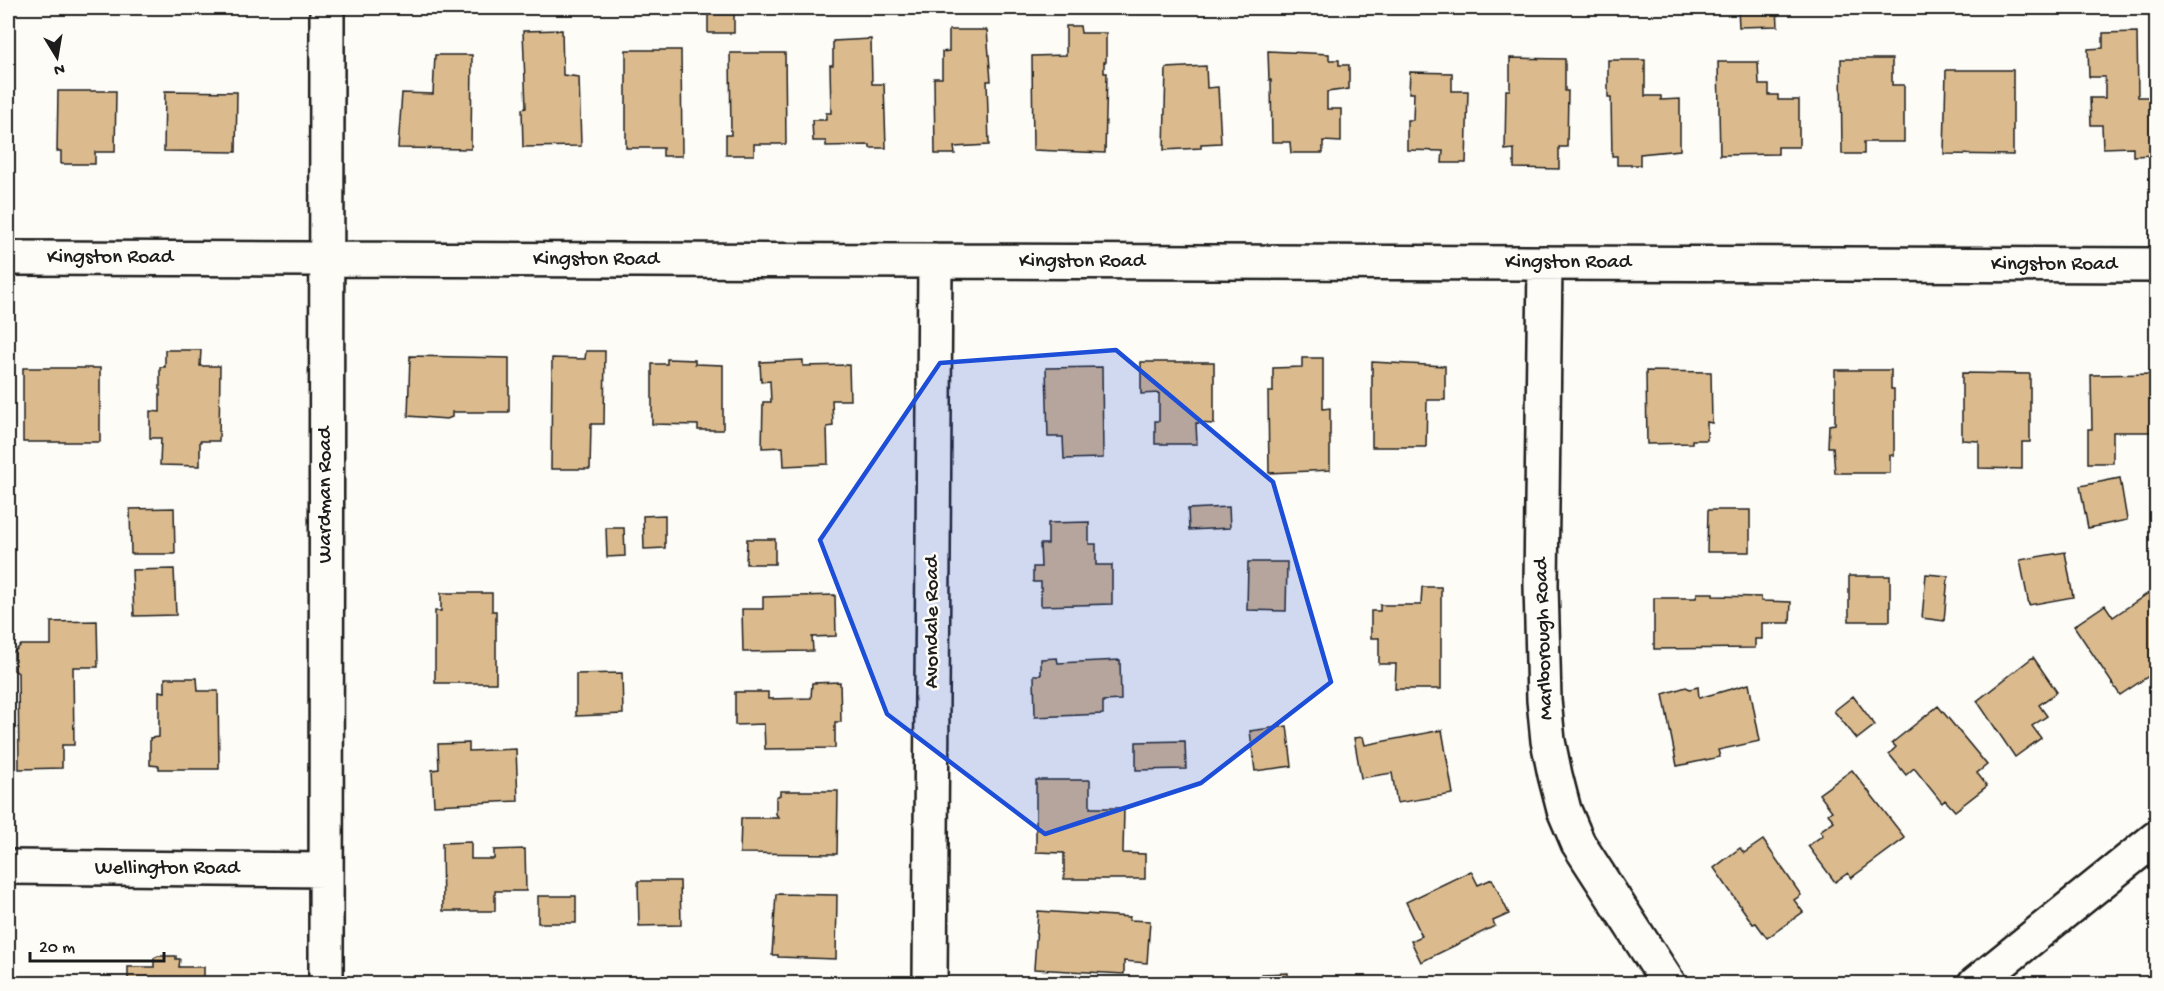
<svg xmlns="http://www.w3.org/2000/svg" width="2164" height="991" viewBox="0 0 2164 991" font-family="'Gochi Hand',sans-serif">
	<rect width="100%" height="100%" fill="#fdfcf7"/>
	<filter id="ink" filterUnits="userSpaceOnUse"><feTurbulence type="fractalNoise" baseFrequency=".0167" numOctaves="2"/><feDisplacementMap in="SourceGraphic" scale="12" xChannelSelector="R" yChannelSelector="G"/><feConvolveMatrix kernelMatrix="1 2 1 2 8 2 1 2 1" color-interpolation-filters="sRGB"/></filter>
	<g filter="url(#ink)">
		<path fill="#dbbb8e" stroke="#1c1c1c" stroke-width="1.5" d="M708,8h26v25h-26z
			M1738,8h39l1,18 -39,1z
			M1874,8h42v2l-42,-1z
			M1066,26h14l1,7h25v29h-2v11h3l-2,80 -72,-3 -1,-94 34,-1z
			M562,30l1,45 16,2 2,69 -58,1 -1,-38 4,-1 -3,-77z
			M949,30h38l4,51h-4l2,64 -35,2 1,7h-20l-1,-76h8v-26l7,-1z
			M2137,32l1,65h18v58l-23,1v-9l-30,1 -1,-23h-11l-1,-27h15v-21h-16l-1,-28 15,-1v-15z
			M871,39l1,45h12l2,64h-16v-3l-44,1v-5h-13l-1,-21h14v-7h5l-1,-48h3v-24z
			M626,50h55l1,106h-19v-8h-37z
			M1268,51l61,3v6h10v5h10v24l-22,3v17h14v33l-18,-1v12h-32l-1,-11h-18l-1,-62h-2z
			M730,53h55l1,91h-32v11h-28v-20h5z
			M435,55h37l-1,94 -73,-1 4,-55 31,1z
			M1510,58l55,1v32h3l-1,56h-8v22l-45,-1v-19l-9,1 1,-60h4z
			M1841,59h51v26h12v57h-40v12h-22z
			M8,60h4v93h-4z
			M1608,60h37v36h16v4l19,-1v51l-40,4v11h-23v-9h-5l-1,-59h-3z
			M1718,62h40l1,23h10v10h9v5h21v47h-21v7l-58,1z
			M1206,66l1,22 11,-1 3,56 -20,1v4l-37,2 2,-82z
			M1946,70h67v85l-69,-1z
			M1410,72l42,1v18h16l-2,72h-24l1,-12 -36,-1v-30h6l1,-27h-5z
			M58,91h58l-1,61h-20v12h-34v-13h-4z
			M165,91l72,1 -1,60 -72,-1z
			M165,350h36l-1,16h20l-1,75h-19v25l-40,-1 1,-27h-11v-27l10,1v-45h5z
			M586,351h19l-1,73h-13l-1,45h-39l1,-111 33,1z
			M410,356l99,2v54h-57v5l-5,2 -39,-3z
			M1302,358h21v51l7,-1v62l-61,3 -1,-81h5v-24l29,-1z
			M667,359l28,1v4l28,1v65h-25v-5l-46,-1v-60h15z
			M803,360v6l46,-1 1,35h-18l1,26 -6,1 1,37 -44,2 -1,-19 -21,1 1,-46h8l-1,-21 -9,1 -1,-20z
			M1141,362h73v62l-18,-1 1,21h-42v-23h4v-28l-18,1z
			M1372,362l73,4v34h-18l-1,47h-54z
			M1102,367l1,91 -39,1 -1,-22h-15l-2,-69z
			M23,368h77v74h-77z
			M1835,370h56v19h3v66h-4v18h-55l-2,-26h-5l1,-22 6,-1z
			M1646,371l65,1 1,51 -5,-1v18h-15v3l-45,1z
			M1962,373l68,1v68h-8v27l-43,-1v-27l-17,-1z
			M2156,374v58h-43v31h-25v-34h4l-1,-54z
			M2120,478l7,42 -39,8 -8,-42z
			M1229,507l1,21 -41,2 -1,-21z
			M174,508l1,46h-44l-1,-45z
			M1708,510h42v42h-43z
			M665,515v33l-21,1 -1,-33z
			M1089,522v22h7v21h16v39l-71,2v-24h-8v-15h8l-1,-23h8v-21z
			M606,528h18l1,28 -18,1z
			M747,539h28v25h-29z
			M2065,552l8,45 -44,8 -9,-45z
			M1248,562h39l-1,49 -39,-1z
			M174,569l2,46 -42,1 -2,-46z
			M1926,574l22,2 -4,45 -22,-3z
			M1849,576h41v45h-41z
			M1422,587h19v102h-46l1,-25h-17v-26h-8v-27h9v-6h41z
			M2156,588v83l-36,24 -46,-69 31,-21 8,12z
			M441,593h51v18h4v72h-61v-72h6z
			M1697,593h16v3l48,1v4l30,1 -1,21h-28v16h-7v9l-101,1v-51h42z
			M835,595l1,41 -24,1 1,14 -70,1 -1,-43h21v-12z
			M97,621l1,46h-25l1,78h-12v23l-43,1 -1,-96 -4,-3v-18l7,-7h30v-23z
			M2033,657l24,35 -18,13 8,11 -15,10 9,12 -26,19 -38,-56z
			M1057,658l1,5 62,-3 1,40 -18,1v13l-68,3 -1,-42h7v-16z
			M622,673l1,41 -47,2v-42z
			M165,678h32l1,13h20l1,78h-60v-3l-9,-1v-27l9,-1v-46l6,1z
			M840,682l1,40h-6v26l-70,1 -1,-25 -29,1v-33h33v7l43,-1 1,-15z
			M1749,684l11,57 -42,9 2,7 -43,9 -14,-72 23,-7 4,2 8,-2 1,11z
			M1853,696l22,29 -18,14 -23,-28z
			M1938,706l49,59 -10,8 10,13 -32,25 -10,-11 -3,3 -28,-35 -8,7 -17,-21 7,-7 -4,-4z
			M1287,726l5,40 -37,5 -5,-40z
			M1442,730l11,64 -56,9 -5,-30 -31,5 -7,-40 9,-1 2,8z
			M1185,741l1,28 -50,1v-28z
			M469,743v8l47,-2 2,52 -84,4 -2,-35 7,-1 -1,-25z
			M1852,770l53,68 -54,40 -3,-5 -13,9 -27,-36 15,-11 -3,-4 14,-10 -6,-7 4,-3 -13,-17z
			M1036,780h54v28h34l-1,45 22,1v25h-81v-26l-28,-1z
			M780,791h58l-1,63 -97,-1 1,-35h38l-3,-4v-17l4,-2z
			M1763,840l38,55 -7,5 9,12 -36,26 -11,-15 -3,1 -39,-56 26,-20 4,5z
			M471,842v17h23v-9l31,-1 1,42h-31v20h-52l-1,-68z
			M1471,871l7,14 14,-6 17,35 -16,7 2,5 -74,36 -10,-21 11,-5 -16,-34z
			M638,881h42l1,44 -42,1z
			M776,894l61,1 -1,64 -58,-2v-2h-6z
			M538,896h38v27h-38z
			M1038,911l92,6 -1,3 21,1 -3,42 -23,-2v13l-90,-5z
			M158,956h18v3h4l-1,8h25v17h-76v-17h26v-9z
			M1288,973v11h-26v-10z"/>
		<g fill="none" stroke-linecap="round" stroke-linejoin="round">
			<defs>
				<path id="minor" d="M8,258l2148,7
					M1545,263l-4,322 3,115 4,41 7,34 9,35 14,33 91,141
					M8,867l318,3
					M326,984l1,-976
					M930,984l5,-723
					M1975,984l181,-146"/>
			</defs>
			<use href="#minor" stroke="#1c1c1c" stroke-width="38"/>
			<use href="#minor" stroke="#fdfcf7" stroke-width="33"/>
		</g>
	</g>
	<path fill="#1d4ed8" fill-opacity="0.2" stroke="#1d4ed8" stroke-width="4.5" stroke-linejoin="round" d="M1116,350l157,132 58,200 -130,101 -156,51 -158,-120 -67,-174 120,-177z"/>
	<g text-anchor="middle" dominant-baseline="central" stroke-width="5" stroke-linejoin="round" paint-order="stroke">
		<g font-size="21" fill="#1c1c1c" stroke="#fdfcf7">
			<text x="110" y="258">Kingston Road</text>
			<text x="596" y="260">Kingston Road</text>
			<text x="1082" y="262">Kingston Road</text>
			<text x="1568" y="263">Kingston Road</text>
			<text x="2054" y="265">Kingston Road</text>
			<text transform="translate(326 495) rotate(-90)">Wardman Road</text>
			<text transform="translate(933 622) rotate(-90)">Avondale Road</text>
			<text transform="translate(1545 639) rotate(-92)">Marlborough Road</text>
			<text x="167" y="869">Wellington Road</text>
		</g>
	</g>
	<rect width="2164" height="991" fill="none" stroke="#fdfcf7" stroke-width="30"/>
	<rect x="15" y="15" width="2134" height="961" fill="none" stroke="#1c1c1c" stroke-width="2" filter="url(#ink)"/>
	<g transform="translate(57 57) rotate(169)" stroke="#fdfcf7" stroke-width="4.5" paint-order="stroke">
	<path d="M0-4.5L10 22L0 15L-10 22Z" fill="#1c1c1c"/>
	<text y="-9" font-size="16" font-weight="bold" text-anchor="middle" fill="#1c1c1c">N</text>
	</g>
	<path d="M30 952v9h134v-9" fill="none" stroke="#1c1c1c" stroke-width="3"/>
	<text x="39" y="952" font-size="18" fill="#1c1c1c" stroke="#fdfcf7" stroke-width="4.5" paint-order="stroke">20 m</text>
</svg>
